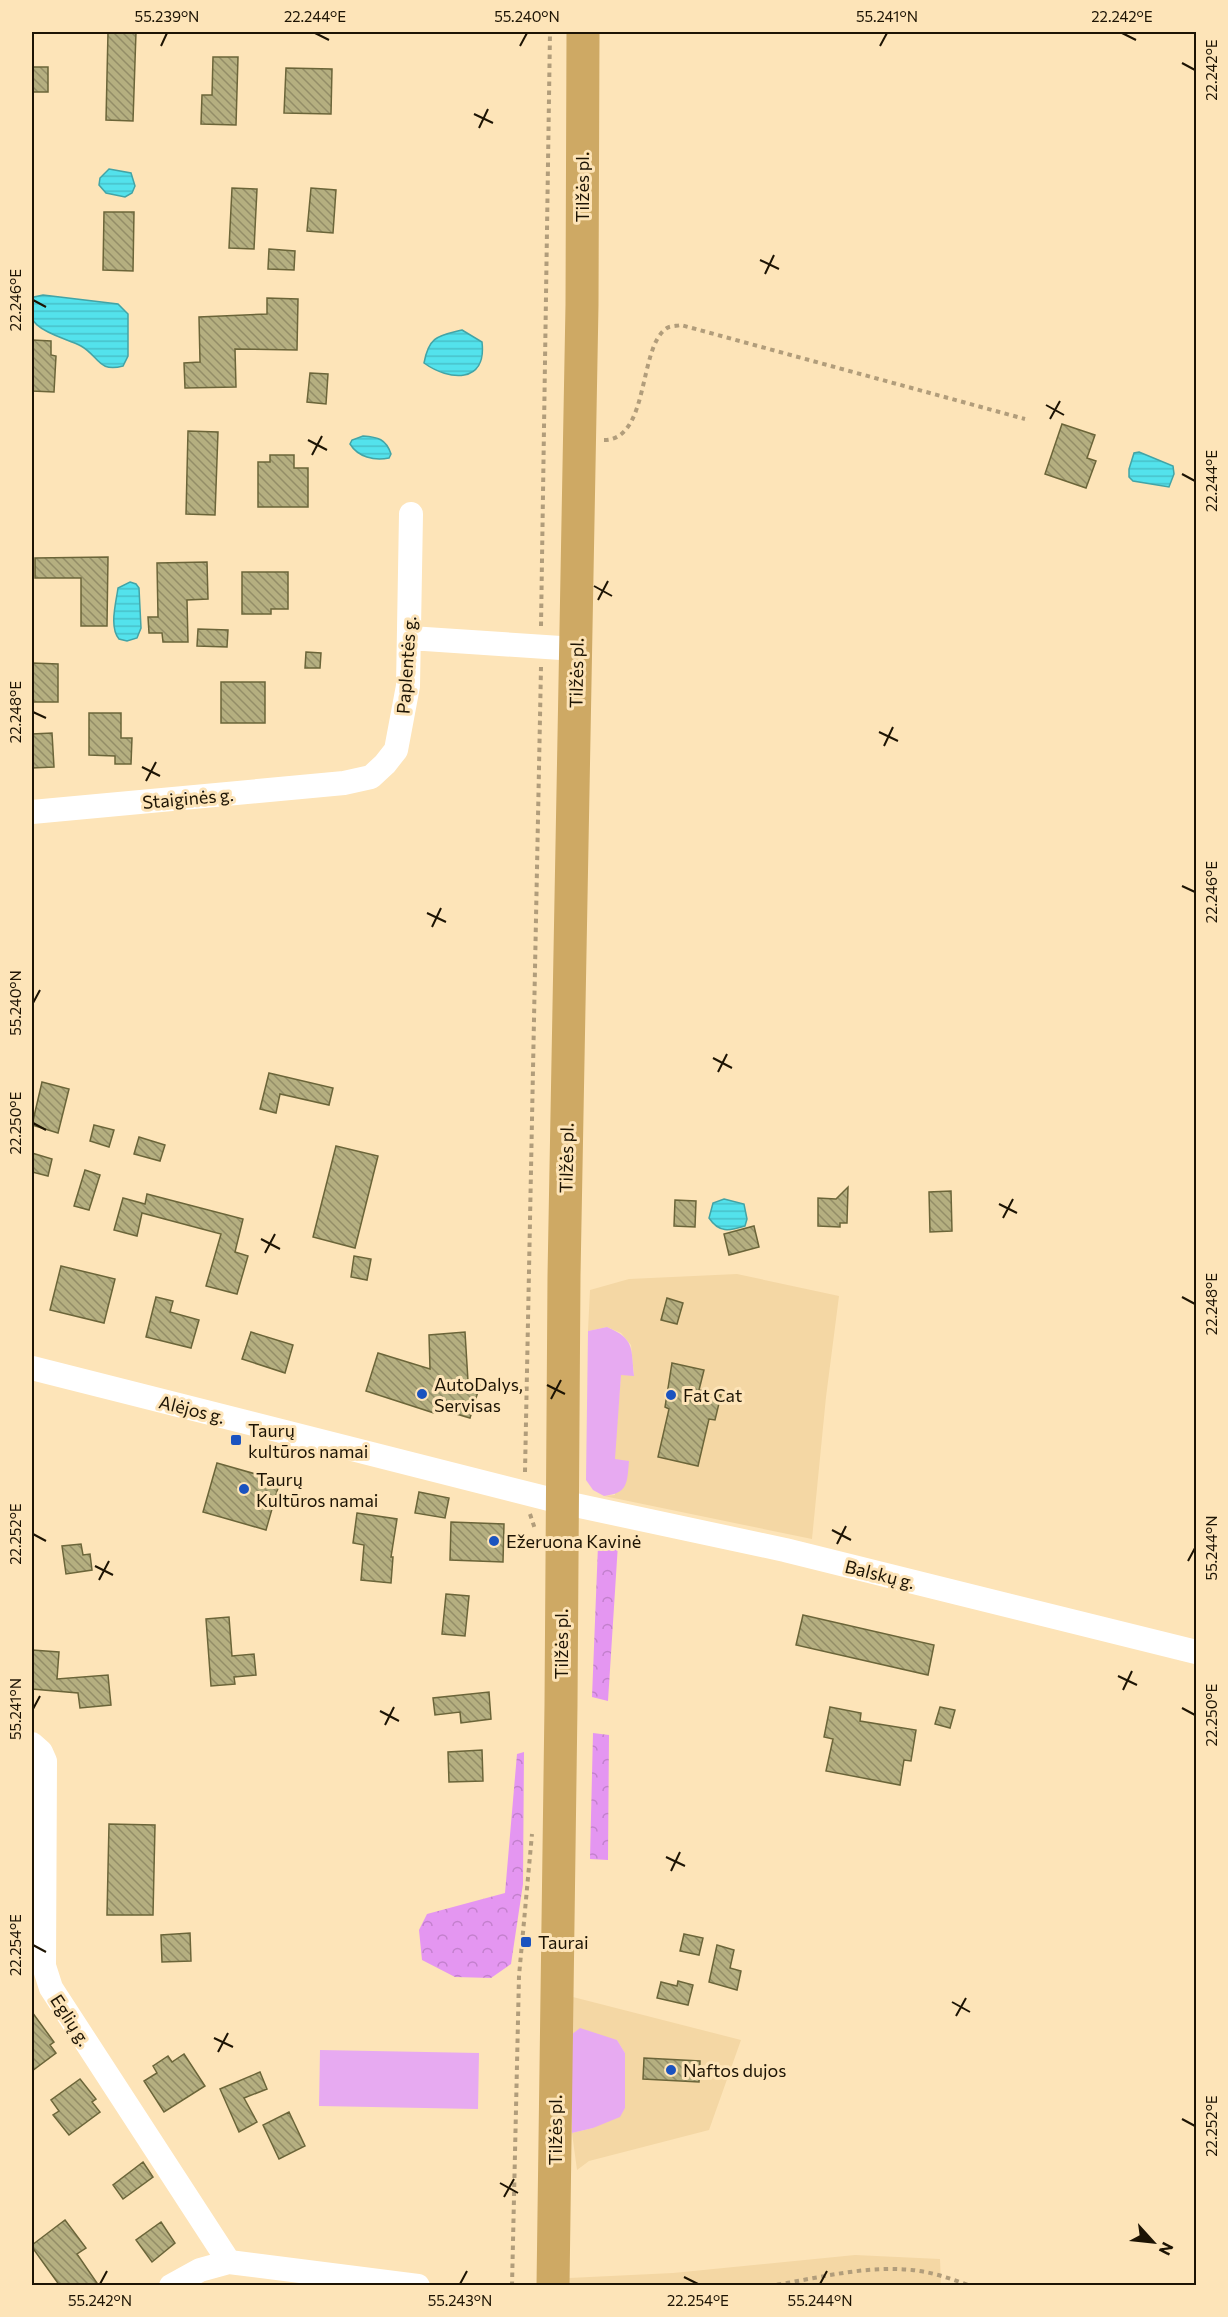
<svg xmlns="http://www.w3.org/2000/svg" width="1228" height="2317" viewBox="0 0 1228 2317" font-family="Commissioner,sans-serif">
	<defs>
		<pattern id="forest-crowns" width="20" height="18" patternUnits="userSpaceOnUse" patternTransform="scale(1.5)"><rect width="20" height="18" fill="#e496f1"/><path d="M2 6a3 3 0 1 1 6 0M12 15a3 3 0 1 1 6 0" fill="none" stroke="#c380cd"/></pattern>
		<pattern id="water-rules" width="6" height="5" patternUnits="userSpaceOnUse" patternTransform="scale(1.5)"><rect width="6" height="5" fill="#53e2ec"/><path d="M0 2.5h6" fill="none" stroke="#48c1c9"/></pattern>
		<pattern id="building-back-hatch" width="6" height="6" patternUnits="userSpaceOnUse" patternTransform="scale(1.5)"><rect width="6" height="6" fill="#b5af80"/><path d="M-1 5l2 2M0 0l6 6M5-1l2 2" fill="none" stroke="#938d67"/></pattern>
	</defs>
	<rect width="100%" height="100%" fill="#fde4b8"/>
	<path fill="#f4d7a4" d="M737,1274l102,22 -13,101 -14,142 -208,-43 11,-1 -1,-36 7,-85 13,1 -3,-30 -10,-12 -14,-6 -19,4 2,-41 39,-11z
		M569,1996l172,44 -32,90 -120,31 -12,9 -5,-37 21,-5 32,-20v-55l-8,-13 -46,-5z
		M855,2255l85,4 1,26 -372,1v-8l104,-5z"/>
	<path fill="#e7aaf1" d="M607,1327c28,12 24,21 27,49l-13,-1 -6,84 14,2c-2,23 -1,32 -25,35l-11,-6 -7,-10 2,-149z
		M580,2028l37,12 8,13v55l-5,9 -27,11 -21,5 -1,-98z
		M320,2050l159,3 -1,56 -159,-3z"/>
	<path fill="url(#forest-crowns)" d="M618,1544l-10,157 -16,-4 6,-152z
		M593,1733l16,2 -1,125 -18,-1z
		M524,1752l-1,132 -12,80 -20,14 -36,-1 -33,-17 -3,-30 8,-16 78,-21 12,-139z"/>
	<path fill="url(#water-rules)" stroke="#43a4a6" stroke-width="1.5" d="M109,169l22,4 4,13 -3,7 -7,4 -19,-4 -7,-8 1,-7z
		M43,295l75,9 10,10v42l-5,10c-25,7 -24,-10 -42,-20 -19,-10 -65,-17 -47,-49z
		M462,330l20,12c5,42 -33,39 -58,21 5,-27 14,-27 38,-33z
		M363,436c15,1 23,3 28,18l-2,4c-15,3 -31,-1 -39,-14l2,-4z
		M1139,452l34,14 1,8 -5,13 -36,-6 -4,-4v-8l5,-16z
		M130,582l6,2 3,4 2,40 -4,10 -10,3 -8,-2c-10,-12 -3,-36 -1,-51z
		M724,1199l20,5 3,15 -2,7c-16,5 -26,7 -36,-8l4,-15z"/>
	<path fill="url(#building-back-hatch)" stroke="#6b6539" stroke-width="1.5" d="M108,32h28l-3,89 -27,-1z
		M213,57h25l-2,68 -35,-1 1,-29h10z
		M32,67h16v25h-16z
		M286,68l46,1 -1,45 -47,-1z
		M232,188l25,1 -3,60 -25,-1z
		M311,188l25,2 -3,43 -26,-2z
		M104,212h30l-1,59 -30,-1z
		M269,249l26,2 -1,19 -26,-1z
		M267,298l31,1 -1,51 -62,-1 1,38 -51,1 -1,-25 16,-1 -1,-45 68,-3z
		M32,340l19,1v14l5,1 -2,36 -22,-1z
		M310,373l18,1 -2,30 -19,-2z
		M1062,424l33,11 -8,23 9,3 -10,27 -41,-14z
		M188,431l30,1 -3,83 -29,-1z
		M270,455h24v13h14v39h-50v-45h12z
		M108,557l-1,69h-26v-48h-46v-20z
		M207,562l1,37 -21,1 1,42h-25l-1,-9h-13l-1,-16h10l-1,-54z
		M242,572h46v37h-17v5h-29z
		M198,629l30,1 -1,17 -30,-1z
		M306,652l15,1 -1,15h-15z
		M32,663l26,1v38h-26z
		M221,682h44v41h-44z
		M89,713h32v25h11l-1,26h-16v-8l-26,-1z
		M52,733l2,34 -22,1v-34z
		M269,1073l64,15 -4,17 -49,-11 -4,19 -16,-4z
		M42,1082l27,7 -11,44 -26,-8z
		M94,1125l20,5 -5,17 -19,-6z
		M139,1137l26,8 -5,16 -26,-7z
		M336,1146l42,10 -23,92 -42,-11z
		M32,1153l20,6 -4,17 -16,-4z
		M85,1170l15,5 -11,35 -15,-4z
		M848,1187l-1,36h-7v4l-22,-1v-28l18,1z
		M951,1191l1,40 -22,1 -1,-40z
		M147,1194l96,25 -8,33 13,4 -11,38 -31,-8 15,-52 -79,-21 -5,23 -23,-6 9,-32 22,6z
		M675,1200l21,1 -1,26 -21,-1z
		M754,1226l5,21 -30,8 -5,-21z
		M354,1256l17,3 -4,21 -16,-3z
		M61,1266l54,13 -11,44 -54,-13z
		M156,1297l17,4 -3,11 29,8 -8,28 -45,-11z
		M667,1298l16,5 -6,21 -16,-4z
		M251,1332l42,13 -8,28 -43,-14z
		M465,1332l3,49 12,4 -10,33 -34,-10 -2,5 -68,-22 12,-38 52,16 -1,-34z
		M672,1363l32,7 -5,20 22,5 -6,25 -6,-1 -11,47 -40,-9 11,-48 -4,-2z
		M217,1463l63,18 -14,49 -63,-18z
		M419,1492l30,6 -4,20 -30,-5z
		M357,1513l40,6 -6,38h2l-2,26 -30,-3 3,-35 -11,-2z
		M451,1522l53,2 -1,38 -53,-2z
		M81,1544l2,11 7,-1 2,16 -26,4 -4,-28z
		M446,1594l23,2 -4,40 -23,-2z
		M803,1615l131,30 -6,30 -132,-30z
		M229,1617l3,39 22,-2 2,21 -22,2 1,7 -24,2 -5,-67z
		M32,1650l27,2 -2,27 51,-4 3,30 -31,3 -2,-15 -46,-4z
		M489,1692l2,27 -30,4 -1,-11 -25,3 -2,-17z
		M830,1707l31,6 -1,8 56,9 -5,31 -7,-1 -4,25 -74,-14 7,-32 -9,-2z
		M940,1707l15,3 -5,18 -15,-4z
		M482,1750l1,31 -34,1 -1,-30z
		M109,1824l46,1 -2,90h-46z
		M190,1933l1,28 -29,1 -1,-27z
		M684,1934l19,4 -4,17 -19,-4z
		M717,1945l17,5 -4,18 11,3 -4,19 -28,-8z
		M678,1981l15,4 -5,20 -31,-7 4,-16 16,4z
		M32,2012l22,30 -4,3 6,8 -24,18z
		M184,2054l21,32 -41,26 -20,-31 13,-8 -4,-7 15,-10 4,6z
		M644,2058l56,3 -1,21 -56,-3z
		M260,2072l7,17 -23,9 13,24 -18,10 -19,-43z
		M80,2079l16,20 -4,3 8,10 -31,23 -16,-20 6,-4 -8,-11z
		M289,2112l16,34 -26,13 -16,-34z
		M143,2162l10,15 -30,22 -10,-14z
		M65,2220l21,28 -9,6 22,32h-39l-28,-39v-2z
		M161,2222l14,21 -23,19 -16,-22z"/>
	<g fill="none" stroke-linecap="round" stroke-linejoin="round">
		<path stroke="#b19d7b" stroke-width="4" stroke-dasharray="4.5 4.5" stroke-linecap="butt" d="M604,440c46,0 34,-94 63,-112 3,-2 10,-2 14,-3l344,94
			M541,626l9,-594
			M525,1472l16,-805
			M530,1514l5,15
			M512,2286l7,-310 13,-142
			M768,2286c48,-7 95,-21 144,-16 20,2 40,9 59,16"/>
		<path stroke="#fff" stroke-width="24" d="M410,638l166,11
			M32,812l312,-29 27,-6 14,-13 11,-14 12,-64 3,-172
			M32,1368l529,134 224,48 411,102
			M32,1744l9,8 4,9 -1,205 7,22 178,274
			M171,2286l29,-16 29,-8 189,24"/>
		<path stroke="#cea964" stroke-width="33" d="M553,2286l8,-581 3,-429 18,-971 1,-273"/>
	</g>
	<path fill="none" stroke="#1d1404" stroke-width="2" d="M315,33l14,7M1122,33l14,7M161,46l6,-13M520,46l7,-13M880,46l7,-13M1182,63l13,7M474,114l19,9M479,128l9,-19M760,260l19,9M765,274l9,-19M33,300l13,7M1046,405l18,10M1050,419l10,-18M308,440l19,10M312,455l10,-19M1182,474l13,7M594,586l18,10M598,600l10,-19M33,712l13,6M879,732l19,9M884,746l9,-19M142,767l18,9M146,781l10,-19M1182,886l13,6M427,913l19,9M432,927l9,-19M33,1003l7,-13M713,1058l19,10M718,1072l9,-18M33,1123l13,7M999,1204l18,9M1003,1218l10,-19M261,1239l19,10M265,1253l10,-19M1182,1297l13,7M547,1385l18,9M551,1399l10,-19M832,1530l19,10M33,1534l13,7M837,1544l9,-18M1188,1561l7,-13M95,1566l18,9M99,1580l10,-19M1118,1676l19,9M1123,1690l9,-19M1182,1708l13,7M33,1709l7,-13M380,1711l19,10M385,1725l9,-18M666,1857l19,9M671,1871l9,-19M33,1945l13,7M952,2002l18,10M956,2016l10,-18M214,2038l19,9M218,2052l10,-19M1182,2119l13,7M500,2183l18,10M504,2197l10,-18M684,2277l14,7M100,2284l7,-13M460,2284l7,-13M820,2284l7,-13"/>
	<g fill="#1b53bf" stroke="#fde4b8" stroke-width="2">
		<circle cx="422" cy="1394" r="6"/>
		<circle cx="671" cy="1395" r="6"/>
		<rect x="230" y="1434" width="12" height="12" rx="3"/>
		<circle cx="244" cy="1489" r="6"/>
		<circle cx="494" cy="1541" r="6"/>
		<rect x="520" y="1936" width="12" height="12" rx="3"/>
		<circle cx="671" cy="2070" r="6"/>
	</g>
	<g text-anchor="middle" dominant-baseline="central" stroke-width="6" stroke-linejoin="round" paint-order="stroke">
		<g font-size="18" fill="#1d1404" stroke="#fde4b8">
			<text transform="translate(582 187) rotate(-90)">Tilžės pl.</text>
			<text transform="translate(406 665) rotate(-86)">Paplentės g.</text>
			<text transform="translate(576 673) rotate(-89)">Tilžės pl.</text>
			<text transform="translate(188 798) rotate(-5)">Staiginės g.</text>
			<text transform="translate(566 1158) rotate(-89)">Tilžės pl.</text>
			<text transform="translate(192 1409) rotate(14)">Alėjos g.</text>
			<text transform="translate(880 1574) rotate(14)">Balskų g.</text>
			<text transform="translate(561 1644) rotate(-90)">Tilžės pl.</text>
			<text transform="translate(71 2020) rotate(57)">Eglių g.</text>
			<text transform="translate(555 2130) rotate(-90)">Tilžės pl.</text>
		</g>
		<g font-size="18" fill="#1d1404" stroke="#fde4b8" text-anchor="start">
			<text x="434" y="1384">AutoDalys,<tspan x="434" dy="21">Servisas</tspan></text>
			<text x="683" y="1395">Fat Cat</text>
			<text x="248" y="1430">Taurų<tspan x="248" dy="21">kultūros namai</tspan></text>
			<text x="256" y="1479">Taurų<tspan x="256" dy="21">Kultūros namai</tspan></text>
			<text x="506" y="1541">Ežeruona Kavinė</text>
			<text x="538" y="1942">Taurai</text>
			<text x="683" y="2070">Naftos dujos</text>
		</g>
	</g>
	<rect width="1228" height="2317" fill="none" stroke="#fde4b8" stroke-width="66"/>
	<g transform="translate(1153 2242) rotate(117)" stroke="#fde4b8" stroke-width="4.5" paint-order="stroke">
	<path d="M0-4.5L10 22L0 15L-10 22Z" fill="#1d1404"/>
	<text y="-9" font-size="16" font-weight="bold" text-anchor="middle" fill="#1d1404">N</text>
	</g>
	<rect x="33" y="33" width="1162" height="2251" fill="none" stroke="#1d1404" stroke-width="2"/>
	<g font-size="15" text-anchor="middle" fill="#1d1404">
		<text x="167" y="22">55.239°N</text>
		<text x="315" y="22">22.244°E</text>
		<text x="527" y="22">55.240°N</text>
		<text x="887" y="22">55.241°N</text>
		<text x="1122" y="22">22.242°E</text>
		<text transform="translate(1212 70) rotate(-90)" y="5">22.242°E</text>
		<text transform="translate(16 300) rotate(-90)" y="5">22.246°E</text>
		<text transform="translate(1212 481) rotate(-90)" y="5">22.244°E</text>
		<text transform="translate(16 712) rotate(-90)" y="5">22.248°E</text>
		<text transform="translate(1212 892) rotate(-90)" y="5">22.246°E</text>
		<text transform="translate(16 1003) rotate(-90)" y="5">55.240°N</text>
		<text transform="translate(16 1123) rotate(-90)" y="5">22.250°E</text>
		<text transform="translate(1212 1304) rotate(-90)" y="5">22.248°E</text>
		<text transform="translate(16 1534) rotate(-90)" y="5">22.252°E</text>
		<text transform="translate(1212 1548) rotate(-90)" y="5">55.244°N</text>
		<text transform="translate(16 1709) rotate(-90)" y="5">55.241°N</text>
		<text transform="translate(1212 1715) rotate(-90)" y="5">22.250°E</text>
		<text transform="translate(16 1945) rotate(-90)" y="5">22.254°E</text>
		<text transform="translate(1212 2126) rotate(-90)" y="5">22.252°E</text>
		<text x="100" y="2306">55.242°N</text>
		<text x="460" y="2306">55.243°N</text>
		<text x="698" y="2306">22.254°E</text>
		<text x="820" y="2306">55.244°N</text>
	</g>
</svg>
